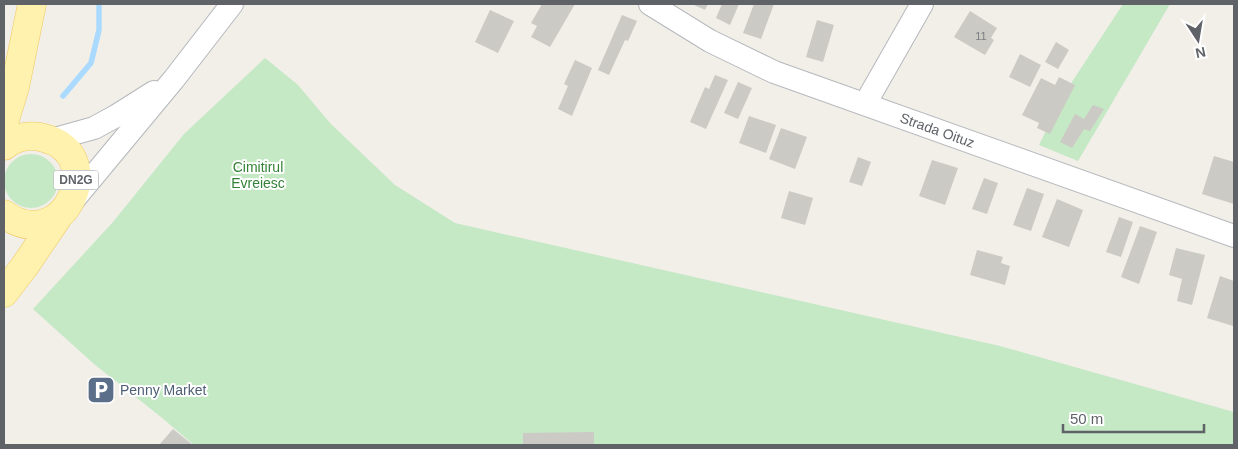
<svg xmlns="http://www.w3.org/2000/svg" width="1238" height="449" viewBox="0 0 1238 449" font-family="Helvetica,sans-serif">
	<rect width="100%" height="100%" fill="#f1efe8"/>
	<path fill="#c5e8c5" d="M1123,4h47l-92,157 -39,-16 27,-54z
		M265,58l33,27 32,38 65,62 60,38 545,123 234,66v33h-1040l-33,-28 -67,-53 -61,-55 80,-87 71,-88z
		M4 181a27 27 0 1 1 54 0a27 27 0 1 1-54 0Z"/>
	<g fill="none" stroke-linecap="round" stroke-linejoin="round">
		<path stroke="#aadaff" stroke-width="5.5" d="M63,96l28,-33 8,-33v-26"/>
	</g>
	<path fill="#cccac5" d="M542,4h33l-25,43 -19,-10 6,-11 -6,-3z
		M692,4h16l-3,6z
		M722,4h17l-9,21 -14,-7z
		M754,4h20l-13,35 -18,-6z
		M490,10l24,11 -16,32 -23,-11z
		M970,11l27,17 -6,10 3,2 -9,15 -31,-18z
		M622,15l15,6 -9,20 -3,-1 -16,35 -11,-5z
		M817,20l17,5 -11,37 -17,-5z
		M1056,42l13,8 -11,19 -13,-7z
		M1020,54l21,11 -11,22 -21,-10z
		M575,60l17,8 -20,48 -14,-7 10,-23 -4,-2z
		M715,75l13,5 -22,49 -16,-7 15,-35 4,2z
		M1059,77l16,8 -25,49 -13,-6 2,-5 -17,-8 19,-37 14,7z
		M738,82l14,6 -14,31 -14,-6z
		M1093,105l11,4 -14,22 -6,-2 -12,19 -12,-6 15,-28 9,5z
		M749,116l27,9 -10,28 -27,-10z
		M781,128l26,9 -12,32 -26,-10z
		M1214,156l20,6v42l-32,-10z
		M858,157l13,5 -9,24 -13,-4z
		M932,160l26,8 -13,37 -26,-9z
		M984,178l14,5 -11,31 -15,-5z
		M1027,188l17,6 -13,37 -18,-6z
		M789,191l24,7 -8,27 -24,-7z
		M1057,199l26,11 -14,37 -27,-10z
		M1119,217l14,5 -12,35 -15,-5z
		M1140,226l17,6 -18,52 -18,-7z
		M1176,248l29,7 -13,50 -15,-4 5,-22 -13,-4z
		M977,250l26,7 -2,6 9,3 -5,19 -35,-10z
		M1220,276l14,5v40l-1,5 -26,-8z
		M173,429l20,16h-34z
		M594,432v13h-71v-12z"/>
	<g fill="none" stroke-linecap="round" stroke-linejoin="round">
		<defs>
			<g id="minor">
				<path id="s1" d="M650,4l60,37 64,31 460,164"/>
				<path d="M865,104l57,-100"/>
				<path d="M51,140l43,-12 22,-12 38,-24"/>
				<path d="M71,203l103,-124 58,-75"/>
			</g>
			<path id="major" d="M4,123l11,-36 17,-83
				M4,146c11,-9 26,-12 40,-8 67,17 19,120 -40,76
				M4,293l20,-26 34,-50"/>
		</defs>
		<use href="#minor" stroke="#b5b8bc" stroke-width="24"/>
		<use href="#major" stroke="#f2c960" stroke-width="29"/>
		<use href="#minor" stroke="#fff" stroke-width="22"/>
		<use href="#major" stroke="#fff2af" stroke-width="28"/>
	</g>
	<defs>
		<symbol id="parking-square" viewBox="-11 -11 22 22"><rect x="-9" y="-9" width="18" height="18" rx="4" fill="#5c6f8a" stroke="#fff"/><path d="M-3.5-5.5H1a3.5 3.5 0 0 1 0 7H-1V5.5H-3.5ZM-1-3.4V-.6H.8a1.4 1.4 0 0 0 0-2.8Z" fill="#fff"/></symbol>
	</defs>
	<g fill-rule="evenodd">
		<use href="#parking-square" x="85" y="374" width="32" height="32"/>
	</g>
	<g text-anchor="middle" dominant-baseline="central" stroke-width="4" stroke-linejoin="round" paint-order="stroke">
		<g font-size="11" fill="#7a7d7f">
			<text x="981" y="36">11</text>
		</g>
		<rect fill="#fff" stroke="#8f9295" stroke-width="1" x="53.5" y="170.5" width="45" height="19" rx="4"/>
		<g font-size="12" font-weight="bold" fill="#5f6368">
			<text x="76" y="180">DN2G</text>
		</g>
		<g font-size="14" fill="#5f6368" stroke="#fff">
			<text stroke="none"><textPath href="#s1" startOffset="315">Strada Oituz</textPath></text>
		</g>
		<g font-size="14" fill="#348238" stroke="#fff">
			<text x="258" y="167">Cimitirul<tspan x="258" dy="16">Evreiesc</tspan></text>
		</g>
		<g font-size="14" fill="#4e5e75" stroke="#fff" text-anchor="start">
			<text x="120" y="390">Penny Market</text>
		</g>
	</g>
	<rect width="1238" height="449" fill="none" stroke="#5f6368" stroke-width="10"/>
	<g transform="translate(1198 40) rotate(168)" stroke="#ffffff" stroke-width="4" paint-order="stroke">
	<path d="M0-4L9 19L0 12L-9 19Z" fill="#5f6368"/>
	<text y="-8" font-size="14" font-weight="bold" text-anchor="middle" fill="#5f6368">N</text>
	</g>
	<path d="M1063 424v8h141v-8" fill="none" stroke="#5f6368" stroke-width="2.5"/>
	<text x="1070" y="424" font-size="15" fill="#5f6368" stroke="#ffffff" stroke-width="4" paint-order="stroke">50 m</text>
</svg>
